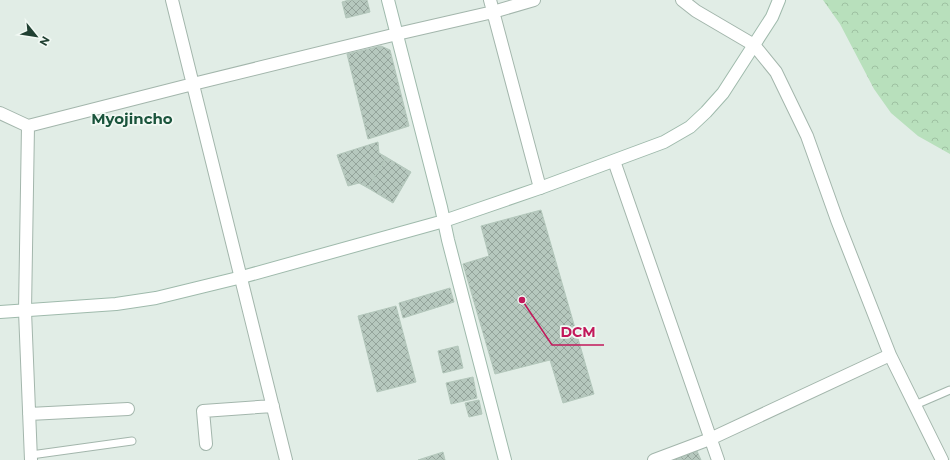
<svg xmlns="http://www.w3.org/2000/svg" width="950" height="460" viewBox="0 0 950 460" font-family="Montserrat,sans-serif">
	<defs>
		<pattern id="forest-crowns" width="20" height="18" patternUnits="userSpaceOnUse"><rect width="20" height="18" fill="#b8e0bc"/><path d="M2 6a3 3 0 1 1 6 0M12 15a3 3 0 1 1 6 0" fill="none" stroke="#9ec1a2"/></pattern>
		<pattern id="building-cross-hatch" width="8" height="8" patternUnits="userSpaceOnUse"><rect width="8" height="8" fill="#b6c8be"/><path d="M0 0l8 8M0 8l8-8" fill="none" stroke="#94a49b"/></pattern>
	</defs>
	<rect width="100%" height="100%" fill="#e1ede6"/>
	<path fill="url(#forest-crowns)" d="M823,0h127v154l-32,-18 -27,-23 -17,-24 -34,-65z"/>
	<path fill="url(#building-cross-hatch)" stroke="#b3c7bb" d="M349,0h18l3,12 -24,6 -4,-16z
		M381,46l9,4 19,76 -41,13 -21,-85z
		M378,142l1,11 7,4 -18,31 -9,-5 -11,3 -11,-31z
		M386,157l25,15 -18,31 -25,-15z
		M541,210l53,184 -31,9 -13,-43 -55,14 -32,-110 26,-8 -8,-30z
		M450,288l4,14 -51,16 -4,-15z
		M396,306l20,76 -39,10 -19,-76z
		M458,346l5,22 -20,5 -5,-22z
		M473,377l4,21 -26,6 -5,-21z
		M479,400l3,14 -13,3 -4,-14z
		M697,451l4,9h-28z
		M443,452l2,8h-27z"/>
	<g fill="none" stroke-linecap="round" stroke-linejoin="round">
		<defs>
			<path id="lane" d="M915,405l35,-15
				M31,455l101,-14"/>
			<path id="street" d="M172,0l114,460
				M490,0l50,188
				M682,0l14,11 58,34 22,27 31,64 30,84 53,135 52,105
				M0,113l28,13 165,-42 204,-50 96,-22 41,-12
				M28,126l-3,185 6,149
				M614,161l104,299
				M29,414l99,-5
				M206,444l-3,-33 70,-5
				M654,460l56,-21 180,-84"/>
			<path id="secondary" d="M388,0l53,207 7,33 57,220
				M0,312l116,-8 40,-6 86,-21 202,-56 96,-33 124,-46 26,-15 16,-15 17,-19 49,-76 7,-17"/>
		</defs>
		<use href="#lane" stroke="#a3b6ac" stroke-width="9"/>
		<use href="#street" stroke="#a3b6ac" stroke-width="14"/>
		<use href="#secondary" stroke="#9fbaac" stroke-width="14"/>
		<use href="#lane" stroke="#fff" stroke-width="7"/>
		<use href="#street" stroke="#fff" stroke-width="12"/>
		<use href="#secondary" stroke="#fff" stroke-width="12"/>
	</g>
	<g text-anchor="middle" dominant-baseline="central" stroke-width="3.5" stroke-linejoin="round" paint-order="stroke">
		<g font-size="15" font-weight="bold" fill="#1a543c" stroke="#f2f9f4">
			<text x="132" y="118">Myojincho</text>
		</g>
	</g>
	<path fill="none" stroke="#c2185b" stroke-width="1.5" d="M522 300L552 345H604"/>
	<circle fill="#c2185b" stroke="#f2f9f4" stroke-width="1.5" cx="522" cy="300" r="4"/>
	<g font-size="14" text-anchor="middle" font-weight="bold" fill="#c2185b" stroke="#f2f9f4" stroke-width="3.5" stroke-linejoin="round" paint-order="stroke">
		<text x="578" y="337">DCM</text>
	</g>
	<g transform="translate(36 36) rotate(120)" stroke="#f2f9f4" stroke-width="3" paint-order="stroke">
	<path d="M0-3L7 15L0 10L-7 15Z" fill="#204032"/>
	<text y="-6" font-size="11" font-weight="bold" text-anchor="middle" fill="#204032">N</text>
	</g>
</svg>
